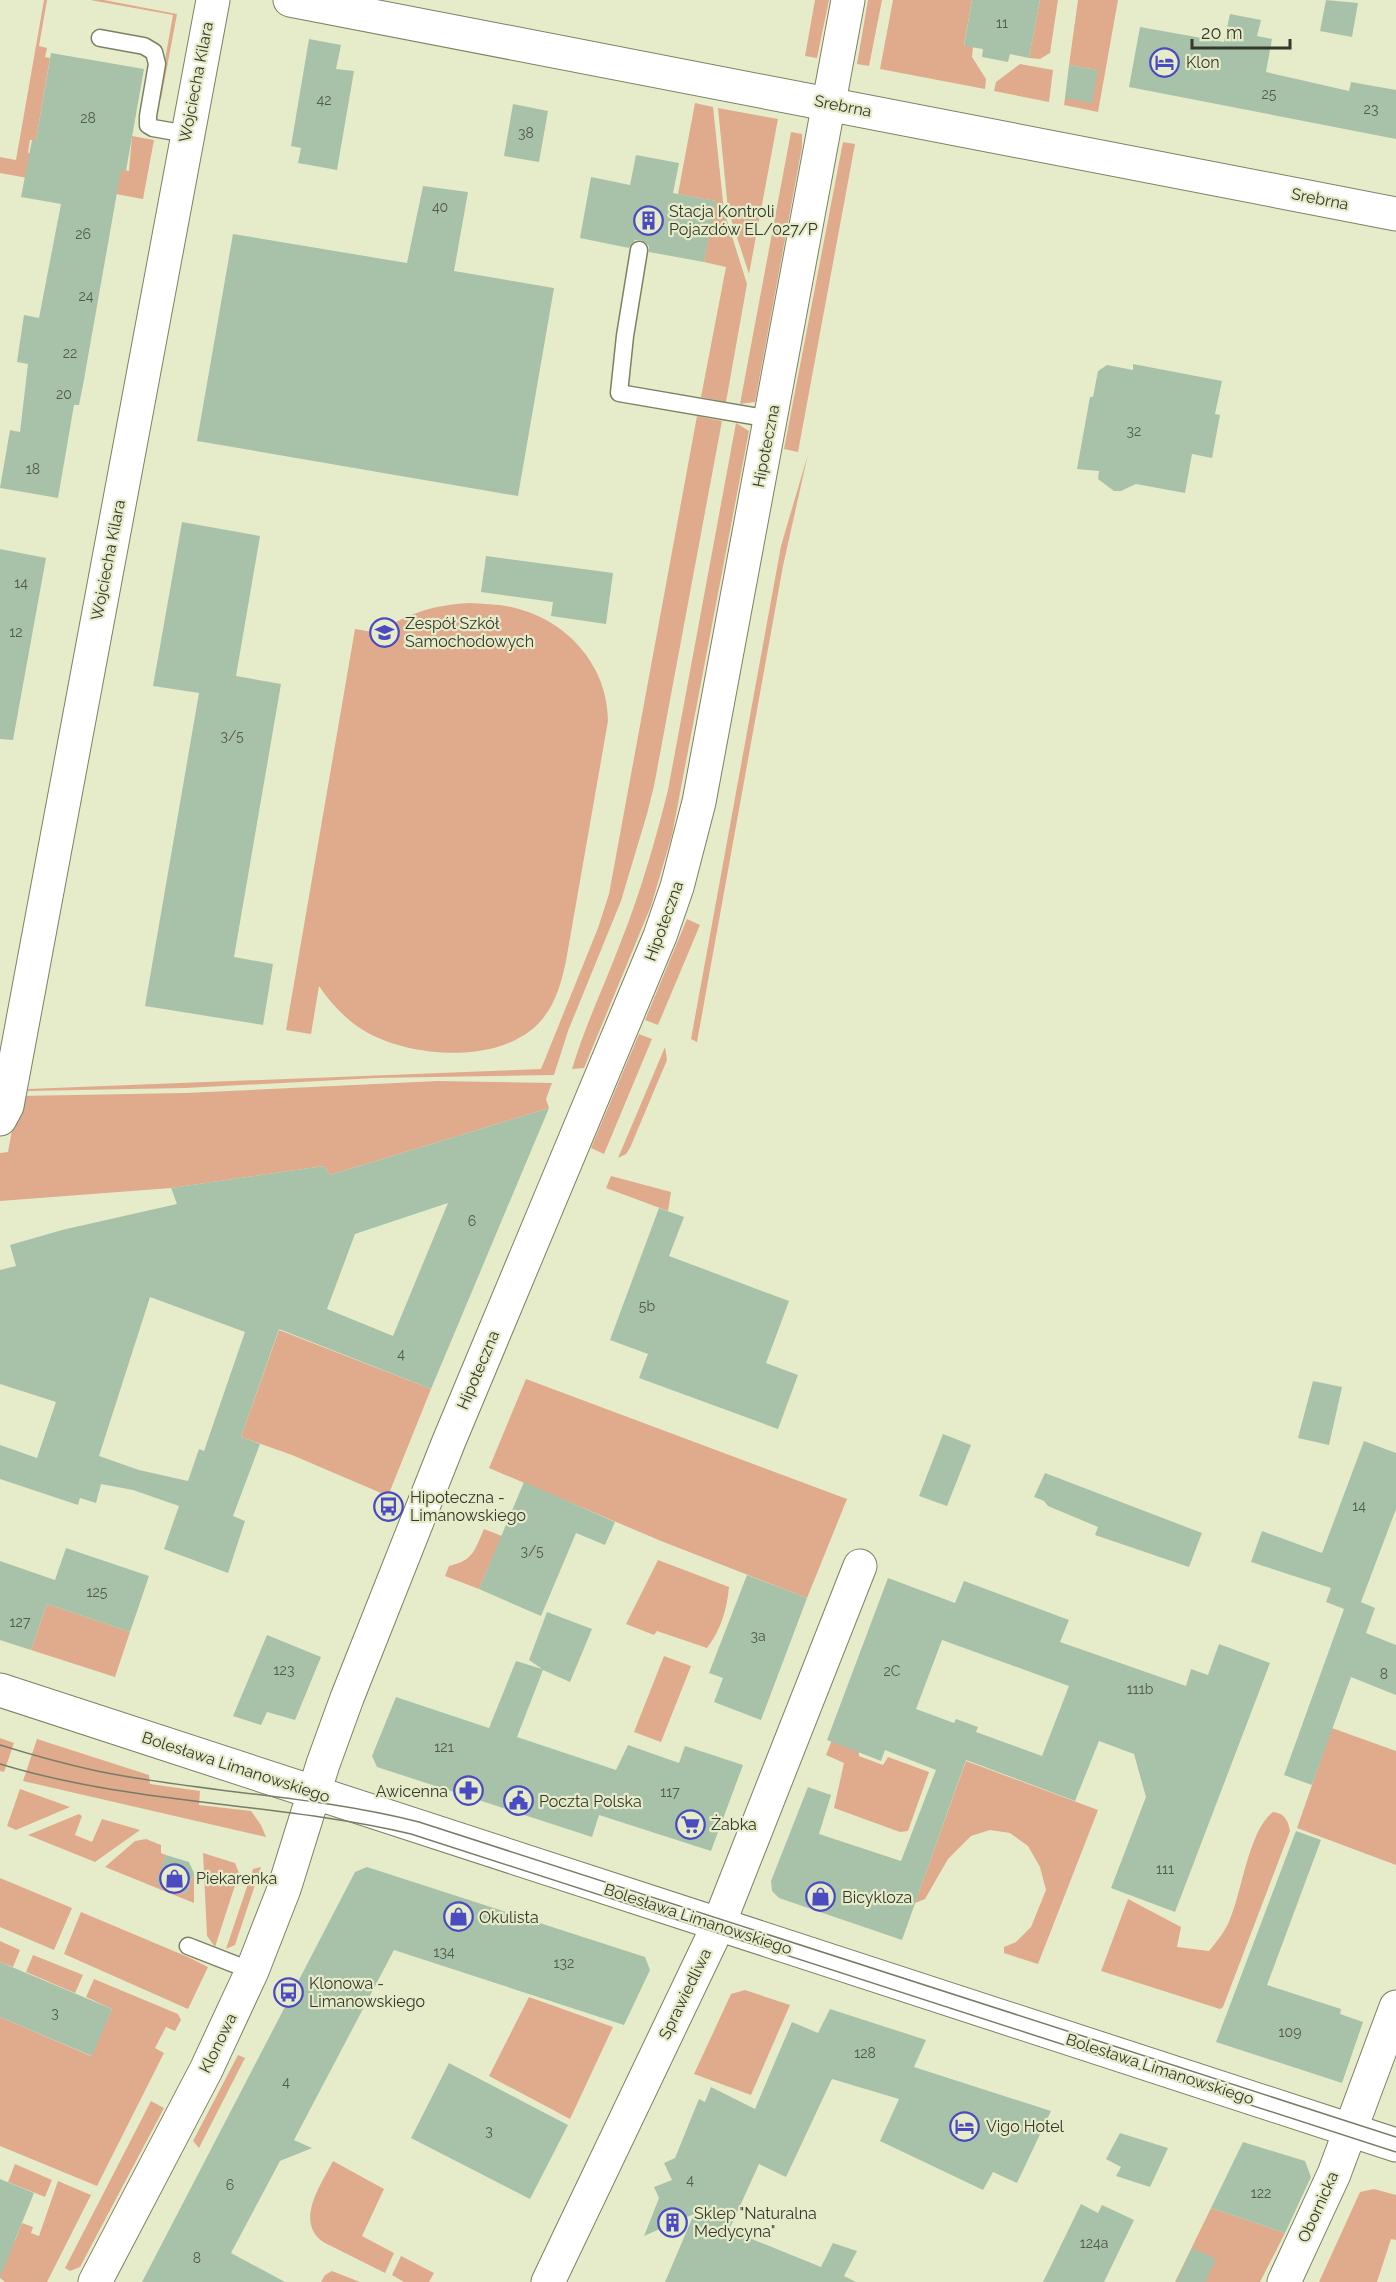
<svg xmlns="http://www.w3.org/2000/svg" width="1396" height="2282" viewBox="0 0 1396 2282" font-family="Raleway,sans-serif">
	<rect width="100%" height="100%" fill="#e6ecca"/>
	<path fill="#e0ab8d" d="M44,0h3l-8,46 8,2 -2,9 5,1 -14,82h-6l-2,13 101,18 3,-35 22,4 -11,59 -143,-26v-16l16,3z
		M90,0h14l73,14 -16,85h-3l15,-84z
		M815,0h14l-12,58 -12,-2z
		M868,0h14l-13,66 -12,-2z
		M893,0h79l-8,45 9,2 -1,10 14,22 -1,10 -105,-20z
		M1040,0h18l-8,53 -10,6 -11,-1z
		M1078,0h40l-20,112 -34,-7 1,-7 32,-28 -28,-5z
		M1020,64l33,6 -4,32 -55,-11 2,-9z
		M695,103l18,4 11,104 23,73 -21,118 -25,-5 25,-130 -22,-5 11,-61 -37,-7z
		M718,108l60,11 -29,155 -21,-64z
		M791,132l11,2v13l-47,255 -15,2z
		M843,142l12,2 -57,308 -14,-3z
		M697,416l25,5 -68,365 -7,28 -26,87 -53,130 -14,44 -178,3 -191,10 -157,3v-2l513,-20 57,-141 11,-34z
		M736,423l13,8 -77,404 -21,71 -67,162 -12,1c13,-43 32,-83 48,-125 20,-50 35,-102 48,-154z
		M808,454l-25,112 -86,476 -6,-3 90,-493z
		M469,603c16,1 34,1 50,6 51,14 89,59 89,112l-42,240c-5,23 -11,45 -27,62 -39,41 -125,35 -171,10 -20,-11 -36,-28 -49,-47l-8,48 -25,-4 69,-401 24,4c27,-20 56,-28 90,-30z
		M687,919l13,6 -42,100 -13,-5z
		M639,1034l13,5 -48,115 -13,-6z
		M665,1047l2,13 -37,88 -4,6 -8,4z
		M438,1081l114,2 -6,16 3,9 -219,67 -6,-9 -153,22 -171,13v-48l8,-1 10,-56 167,-3z
		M611,1176l60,16 -3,19 -62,-23z
		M279,1330l152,59 -43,107 -96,-41 -51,-18z
		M526,1379l321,120 -40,99 -146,-57 -172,-73z
		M484,1529l18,7 -23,53 -34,-13 4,-10c25,-6 25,-15 35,-37z
		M658,1560l71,27c-2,22 -8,43 -22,61l-50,-17 -3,4 -28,-11z
		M47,1604l83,28 -15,45 -84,-27z
		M664,1656l27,10 -30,76 -27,-10z
		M1332,1728l64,23v114l-99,-37z
		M833,1737l26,13v6l24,9 5,-8 41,15 -21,59 -8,1 -66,-24 10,-45 -18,-8z
		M0,1738l14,5 -10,29 -4,-1z
		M37,1739l112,36 1,9 50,7 -1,14 52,6 10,14 5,12 -243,-56z
		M966,1761l132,49 -60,154 -34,-11v-6l12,-5 15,-15 15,-37 -6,-23 -12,-21 -18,-13 -20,-3 -19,6 -23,23 -23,40 -10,4z
		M20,1789l50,18 -54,23 -9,-4z
		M1273,1812c12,1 15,9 17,19l-67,176 -3,2 -119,-38 27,-72 53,28 -4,20 32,4c7,-9 14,-17 19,-27 14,-30 20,-93 45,-112z
		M79,1814l3,2 -7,19 17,7 10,-23 38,11 -45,32 -67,-27z
		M146,1839l15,6v8l5,2 -9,28 29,11 8,-21v30l-89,-36 30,-26z
		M203,1853l32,10 4,10 -24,74 -8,-11z
		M261,1867l-26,78 -9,4 27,-80z
		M0,1878l72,30 -18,42 -54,-23z
		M81,1912l107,45 20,10 -20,42 -124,-55z
		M0,1941l20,9 -7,17 -13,-5z
		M33,1955l50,20 -8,18 -49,-21z
		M94,1979l84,35 3,6 -6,11 -9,-4 -11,21 9,5 -67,133 -97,-40v-129l91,39 21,-47 -26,-12z
		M745,1990l45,15 -39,90 -57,-21 37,-80z
		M529,1997l84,30 -43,92 -81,-43z
		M238,2055l7,3 -46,90 -6,-7z
		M151,2101l13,7 -84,159 -10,4 -5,-3z
		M333,2161l51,28 -22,47 32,17 -9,20 -60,-30c-32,-20 -4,-58 8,-82z
		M15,2164l37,16 -7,17 -37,-15z
		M58,2181l33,14 -44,87h-42l-5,-4v-42l15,5 7,-18 11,4 -2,6 8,3z
		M1374,2189l22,6v45l-5,-1 -14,43h-58l41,-90z
		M1211,2208l74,25 -25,49h-85z
		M401,2256l33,17 -5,9h-25l-12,-7z
		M332,2271l28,11h-39l4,-7z"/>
	<path fill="#a7c2a9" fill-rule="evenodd" d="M972,0h68l-11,58 -19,-4 -2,8 -26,-5 1,-8 -19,-3z
		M1326,0l32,3 -6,34 -32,-6z
		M1230,14l31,6 -4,16 15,3 -6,33 83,19 2,-9 45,8v49l-267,-52 11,-60 84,15z
		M309,39l32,6 -5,24 18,2 -17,99 -39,-7 3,-15 -10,-2z
		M51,53l93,16 -18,102 -5,-1 -38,215 -4,20h-5l-16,93 -58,-10 10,-58 10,2 8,-68 -11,-2 7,-47 15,3 22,-114 -40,-7 11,-57h4z
		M1069,65l29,5 -6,33 -27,-5z
		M513,104l35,7 -9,51 -35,-6z
		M636,155l43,8 -6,30 43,8 -12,61 -55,-10v-6l-8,-6h-6l-6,8 -49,-10 11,-61 39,8z
		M423,186l45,6 -14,79 100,17 -36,208 -321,-55 36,-207 174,29z
		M1133,364l89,17 -7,33 5,1 -8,43 -20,-4 -7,39 -49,-9 -15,7h-7l-16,-12 1,-8 -22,-2 13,-72h3l5,-26 9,-6 26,5z
		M182,522l78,14 -24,140 45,8 -47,273 39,7 -10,61 -118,-19 54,-313 -46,-7z
		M0,549l46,9 -33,182 -13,-1z
		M486,556l127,17 -7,51 -55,-8 2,-14 -72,-10z
		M549,1108l-118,281 -152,-60 -38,108 19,7 -27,72 12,5 -17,52 -64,-24 15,-43 -46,-16 -32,-6 -5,19 -16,-5 -2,7 -78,-26v-34l37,13 19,-56 -56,-18v-114l16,-4 -6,-21 52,-15 115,-26 -6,-16 153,-22 6,9zM448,1203l-55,133 -66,-27 28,-75zM150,1297l95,35 -41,119 -5,-2 -11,32 -49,-11 -40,-14z
		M659,1208l25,9 -15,39 120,45 -23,62 32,12 -20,54 -139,-51 9,-24 -38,-14z
		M1313,1381l29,6 -13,58 -31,-7z
		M943,1434l28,11 -24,61 -28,-10z
		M1364,1441l32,12v56l-35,93 14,6 -9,25 30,12v50l-45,-18 -39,108 -28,-10 60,-166 -18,-7 5,-14 -80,-26 11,-31 60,22z
		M1045,1473l157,60 -13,34 -94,-32 3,-8 -50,-21 -4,-5 -10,-4z
		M524,1482l91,40 -10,23 -29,-12 -35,83 -62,-27z
		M66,1548l83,28 -19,56 -83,-28 -16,46 -31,-10v-79l55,19z
		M747,1575l60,23 -46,122 -47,-18 9,-24 -14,-5z
		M888,1578l67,25 9,-22 105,39 -9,22 126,44 5,-17 17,6 11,-31 51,19 -95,249 -64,-24 35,-91 -12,-43 -35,-13 -24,60 -109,-41 -64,180 -123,-42 -7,-7 -1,-10 37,-94 23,8 -12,39 82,27 35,-91 -51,-20 -4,11 -54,-21zM942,1640l127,46 -27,70 -66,-24 2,-5 -22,-8 -2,4 -38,-14z
		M547,1612l45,17 -22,53 -27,-12 -26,67 99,33 12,-25 51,18 6,-17 58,19 -32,86 -112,-36 -7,22 -215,-70 -5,-11 24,-59 93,31 27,-67 26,8 -13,-9z
		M267,1635l54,22 -26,63 -28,-8 -6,13 -28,-9z
		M1296,1831l25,9 -54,145 74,24 -1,5 23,8 -21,61 -126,-41z
		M166,1855l23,7 5,11 -8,21 -30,-11z
		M367,1867l278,90 5,13 -26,55 -230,-75 -100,190 18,8 -32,13 -49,92 54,29h-143l213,-410z
		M0,1962l112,47 -20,47 -92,-39z
		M830,2009l96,31 -12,27 137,44 -34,72 -24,-11 -10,18 -103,-49 19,-42 -67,-20 -46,98 -27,-13 -29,64 13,4 -1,3 79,32 12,-24 24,8 -13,25 12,6h-191l29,-68 -50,22 15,-38 -5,-11 18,-7 -8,-17 11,-5 24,-59 6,3 6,-15 44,22 37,-87 26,11z
		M449,2063l119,62 -38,74 -119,-61z
		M1120,2133l48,15 -18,39 -34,-11 5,-9 -15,-8z
		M1243,2142l62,19 6,16 -26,56 -74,-25z
		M0,2179l34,14 -33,82h-1z
		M1081,2204l17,9 4,-8 32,15 -30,62h-61z
		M1192,2248l24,11 -11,23h-29z"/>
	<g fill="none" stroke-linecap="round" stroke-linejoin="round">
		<defs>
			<path id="lane" d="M100,38l44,8 10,6 3,12 -9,52v9l5,3 34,6
				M639,250l-14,86 -6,57 152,26
				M188,1946l64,25"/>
			<path id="street" d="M290,0l1106,214
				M0,1119l7,-13 206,-1106
				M548,2282l170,-356 142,-360
				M1284,2282l50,-108 62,-167"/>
			<path id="secondary" d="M0,1690l1396,455
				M95,2282l111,-212 46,-99 32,-82 39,-125 24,-66 102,-257 211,-505 17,-49 22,-85 149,-802"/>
		</defs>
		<use href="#lane" stroke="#7c8163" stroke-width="19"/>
		<use href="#street" stroke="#7c8163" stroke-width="35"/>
		<use href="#secondary" stroke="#7c8163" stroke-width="35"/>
		<use href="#lane" stroke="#fff" stroke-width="16"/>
		<use href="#street" stroke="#fff" stroke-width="33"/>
		<use href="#secondary" stroke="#fff" stroke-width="33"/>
		<path stroke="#787c67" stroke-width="1.5" d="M0,1745c32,10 65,19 97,26 107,22 216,24 322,51l977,315
			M0,1764c134,41 276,38 411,70l985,318"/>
	</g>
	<defs>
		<symbol id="hotel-ring" viewBox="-11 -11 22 22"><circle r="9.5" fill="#e6ecca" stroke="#4a4bc1" stroke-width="1.5"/><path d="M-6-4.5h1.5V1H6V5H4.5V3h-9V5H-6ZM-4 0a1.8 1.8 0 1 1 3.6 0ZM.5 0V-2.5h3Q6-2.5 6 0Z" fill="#4a4bc1"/></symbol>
		<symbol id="building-ring" viewBox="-11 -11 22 22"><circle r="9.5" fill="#e6ecca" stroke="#4a4bc1" stroke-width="1.5"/><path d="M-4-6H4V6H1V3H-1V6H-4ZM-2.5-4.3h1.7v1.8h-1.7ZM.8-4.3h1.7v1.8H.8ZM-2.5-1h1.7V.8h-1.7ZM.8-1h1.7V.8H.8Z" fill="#4a4bc1"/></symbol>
		<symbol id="school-ring" viewBox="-11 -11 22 22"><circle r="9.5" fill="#e6ecca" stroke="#4a4bc1" stroke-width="1.5"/><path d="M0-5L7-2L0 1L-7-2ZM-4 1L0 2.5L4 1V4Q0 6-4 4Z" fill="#4a4bc1"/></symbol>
		<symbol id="bus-ring" viewBox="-11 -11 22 22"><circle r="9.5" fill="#e6ecca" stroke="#4a4bc1" stroke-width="1.5"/><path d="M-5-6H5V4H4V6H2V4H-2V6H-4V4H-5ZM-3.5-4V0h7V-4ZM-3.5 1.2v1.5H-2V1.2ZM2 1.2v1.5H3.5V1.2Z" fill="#4a4bc1"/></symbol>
		<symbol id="pharmacy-ring" viewBox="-11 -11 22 22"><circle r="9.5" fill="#e6ecca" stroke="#4a4bc1" stroke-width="1.5"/><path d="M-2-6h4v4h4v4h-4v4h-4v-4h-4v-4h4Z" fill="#4a4bc1"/></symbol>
		<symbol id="civic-ring" viewBox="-11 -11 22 22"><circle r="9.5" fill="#e6ecca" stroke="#4a4bc1" stroke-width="1.5"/><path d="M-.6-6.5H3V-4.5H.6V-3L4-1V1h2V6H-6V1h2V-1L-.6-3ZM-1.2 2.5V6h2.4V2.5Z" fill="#4a4bc1"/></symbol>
		<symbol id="supermarket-ring" viewBox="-11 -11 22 22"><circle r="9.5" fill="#e6ecca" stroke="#4a4bc1" stroke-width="1.5"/><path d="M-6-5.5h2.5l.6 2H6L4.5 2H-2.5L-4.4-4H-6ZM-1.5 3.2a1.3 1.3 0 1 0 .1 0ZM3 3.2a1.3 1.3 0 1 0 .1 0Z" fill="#4a4bc1"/></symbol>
		<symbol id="shop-ring" viewBox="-11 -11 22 22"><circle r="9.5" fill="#e6ecca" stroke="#4a4bc1" stroke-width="1.5"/><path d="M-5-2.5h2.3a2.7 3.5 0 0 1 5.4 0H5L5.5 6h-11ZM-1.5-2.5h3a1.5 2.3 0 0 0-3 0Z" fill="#4a4bc1"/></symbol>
	</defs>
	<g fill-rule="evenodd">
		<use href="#hotel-ring" x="1148" y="46" width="33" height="33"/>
		<use href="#building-ring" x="632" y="204" width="33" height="33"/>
		<use href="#school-ring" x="368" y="616" width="33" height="33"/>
		<use href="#bus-ring" x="372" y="1490" width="33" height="33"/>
		<use href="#pharmacy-ring" x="452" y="1774" width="33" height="33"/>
		<use href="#civic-ring" x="502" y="1784" width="33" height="33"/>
		<use href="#supermarket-ring" x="674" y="1808" width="33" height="33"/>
		<use href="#shop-ring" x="158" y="1862" width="33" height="33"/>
		<use href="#shop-ring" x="804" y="1880" width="33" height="33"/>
		<use href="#shop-ring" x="442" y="1900" width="33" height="33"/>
		<use href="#bus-ring" x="272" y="1976" width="33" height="33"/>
		<use href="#hotel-ring" x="948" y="2110" width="33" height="33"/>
		<use href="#building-ring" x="656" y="2206" width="33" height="33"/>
	</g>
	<g text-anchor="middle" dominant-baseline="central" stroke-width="4.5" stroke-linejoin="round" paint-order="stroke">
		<g font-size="14" fill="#525a4a">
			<text x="1002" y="23">11</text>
			<text x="1269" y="94">25</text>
			<text x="324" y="100">42</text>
			<text x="1371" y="109">23</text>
			<text x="88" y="118">28</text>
			<text x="526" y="133">38</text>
			<text x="440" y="207">40</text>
			<text x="83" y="234">26</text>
			<text x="86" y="296">24</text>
			<text x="70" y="353">22</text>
			<text x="64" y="394">20</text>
			<text x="1134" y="431">32</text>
			<text x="33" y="469">18</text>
			<text x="21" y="583">14</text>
			<text x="16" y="632">12</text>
			<text x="232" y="736">3/5</text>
			<text x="472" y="1221">6</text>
			<text x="647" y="1306">5b</text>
			<text x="401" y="1354">4</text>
			<text x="1359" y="1506">14</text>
			<text x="532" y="1551">3/5</text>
			<text x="97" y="1592">125</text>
			<text x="20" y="1622">127</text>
			<text x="758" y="1636">3a</text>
			<text x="284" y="1670">123</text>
			<text x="892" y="1671">2C</text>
			<text x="1384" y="1674">8</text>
			<text x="1140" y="1689">111b</text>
			<text x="444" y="1747">121</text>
			<text x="670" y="1792">117</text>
			<text x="1165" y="1869">111</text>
			<text x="444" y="1952">134</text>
			<text x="564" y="1963">132</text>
			<text x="55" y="2013">3</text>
			<text x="1290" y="2032">109</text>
			<text x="865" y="2053">128</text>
			<text x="286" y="2082">4</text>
			<text x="489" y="2131">3</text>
			<text x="690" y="2180">4</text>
			<text x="230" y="2185">6</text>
			<text x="1261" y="2193">122</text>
			<text x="1094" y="2243">124a</text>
			<text x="197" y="2258">8</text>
		</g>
		<g font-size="16" fill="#35372a" stroke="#e6ecca" text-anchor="start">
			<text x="1186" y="62">Klon</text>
			<text x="669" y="211">Stacja Kontroli<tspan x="669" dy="18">Pojazdów EL/027/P</tspan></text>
			<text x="405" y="623">Zespół Szkół<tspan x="405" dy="18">Samochodowych</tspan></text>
			<text x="410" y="1497">Hipoteczna -<tspan x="410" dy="18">Limanowskiego</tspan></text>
			<text x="448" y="1791" text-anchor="end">Awicenna</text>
			<text x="539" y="1801">Poczta Polska</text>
			<text x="711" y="1824">Żabka</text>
			<text x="196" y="1878">Piekarenka</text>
			<text x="842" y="1897">Bicykloza</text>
			<text x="479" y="1917">Okulista</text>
			<text x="309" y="1983">Klonowa -<tspan x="309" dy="18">Limanowskiego</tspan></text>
			<text x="986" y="2126">Vigo Hotel</text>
			<text x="694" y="2213">Sklep "Naturalna<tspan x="694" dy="18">Medycyna"</tspan></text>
		</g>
		<g font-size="16" fill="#35372a" stroke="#e6ecca">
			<text transform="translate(196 82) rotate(-79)">Wojciecha Kilara</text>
			<text transform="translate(843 106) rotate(11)">Srebrna</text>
			<text transform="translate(1320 199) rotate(11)">Srebrna</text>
			<text transform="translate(766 446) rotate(-79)">Hipoteczna</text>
			<text transform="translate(108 560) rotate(-79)">Wojciecha Kilara</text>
			<text transform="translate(664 921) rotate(-70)">Hipoteczna</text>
			<text transform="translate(478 1370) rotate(-67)">Hipoteczna</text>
			<text transform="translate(236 1767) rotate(18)">Bolesława Limanowskiego</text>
			<text transform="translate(698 1919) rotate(18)">Bolesława Limanowskiego</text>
			<text transform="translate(685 1994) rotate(-64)">Sprawiedliwa</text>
			<text transform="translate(218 2043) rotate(-64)">Klonowa</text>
			<text transform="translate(1160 2069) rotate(18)">Bolesława Limanowskiego</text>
			<text transform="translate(1318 2207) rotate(-66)">Obornicka</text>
		</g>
	</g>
	<path d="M1192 39v9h98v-9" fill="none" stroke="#35372a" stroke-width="3"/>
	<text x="1201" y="39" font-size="18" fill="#35372a" stroke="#e6ecca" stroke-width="4.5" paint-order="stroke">20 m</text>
</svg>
